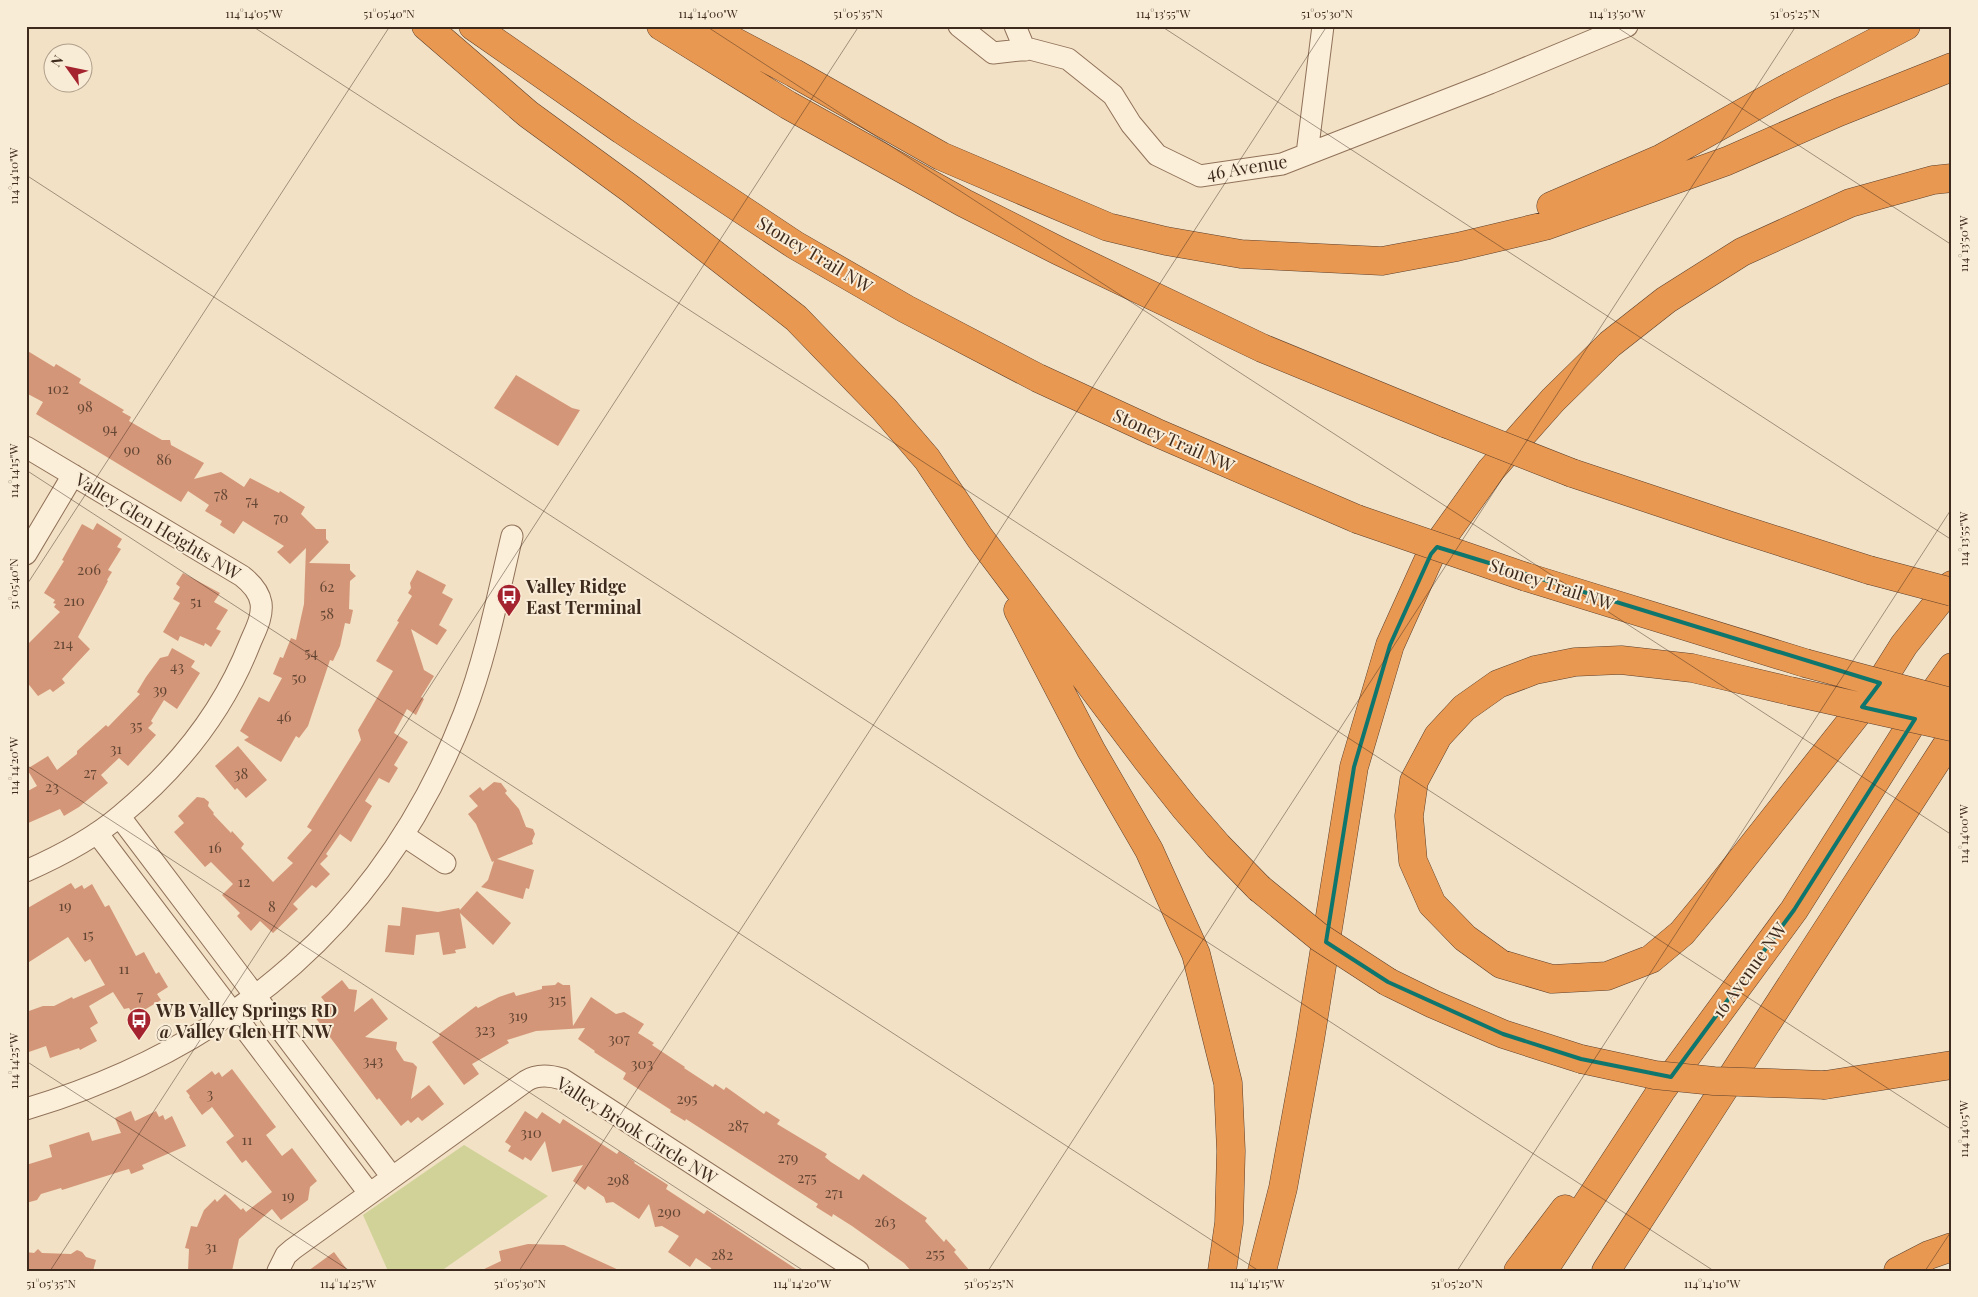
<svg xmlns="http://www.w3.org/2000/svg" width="1978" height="1297" viewBox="0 0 1978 1297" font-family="'Playfair Display',serif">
	<rect width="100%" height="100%" fill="#f2e1c5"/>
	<path fill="#d0d298" d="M464,1145l84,51 -107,75h-53l-25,-56z"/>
	<path fill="#d49678" d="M26,350l28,17 2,-3 25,15 -2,4 45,27 -2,2 9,5 -2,4 33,19h8l1,5 33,18 -10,16 27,-7 23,15 6,-9 29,15 1,-2 25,16 -4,7 15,15h10v10l3,3 -20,21 41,1v6l6,6 -6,5 -1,28 4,1 -3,14 -5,-1 -5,23 -7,15 -3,-1 -22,66 -9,12 -3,-2 -15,26 -37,-22 5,-3 -9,-6 19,-34 10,5 13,-24 -9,-4 7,-17 3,1 8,-20 5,2 8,-36 2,-56 -16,16 -13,-12 7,-6 -41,-25 -9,13 -14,-9 2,-4 -17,-10 4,-6 -21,-14 -7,11 -145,-88 7,-12 -17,-9z
		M516,375l56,33 8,2 -22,36 -64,-38z
		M97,523l25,16 -5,8 4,2 -13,21 4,2 -5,8 1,1 -30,56 12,12 -28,30 3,4 -12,9 -3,-3 -12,7 -12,-15v-35l34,-34 -6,-5 2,-3 -3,-1 2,-3 -11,-7 20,-32 -2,-1 20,-36 11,6z
		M417,570l29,15 -4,8 11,6 -14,26 8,5 -10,15 -26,-16 13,41 10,6 -13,21 3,2 -8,16 -9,-6 -13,24 14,9 -14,23 4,3 -9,15 -10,-5 -14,23 7,5 -21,36 -11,-8 -14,20 2,2 -8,8 10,10 -14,14 -4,-3 -19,19 5,5 -25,24 -13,-12 -9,10 -14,-15 3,-3 -18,-18 11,-11 -22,-22 -6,5 -31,-35 10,-9 -6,-7 19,-19 7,1 5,4 -1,4 6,7 -1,1 18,19 1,-2 12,13 -3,4 32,34 20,-19 -6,-5 25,-28 -5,-3 54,-87 -3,-10 35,-59 -17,-10 23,-39 -2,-1 15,-25 -4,-3 3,-5 -1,-5z
		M183,573l37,20 -6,9 14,8 -12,19 5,2 -10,16 -6,-4 -1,3 -24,-10 -2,5 -15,-9 17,-29 -7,-4 7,-12 -4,-3z
		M172,648l23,13 -4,6 9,6 -23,36 -13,-9 -13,21 2,2 -5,5 8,7 -28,31 -9,-8 -18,17 7,8 -29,24 -15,9 -4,-7 -34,15v-32l11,-6 -10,-17 21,-13 9,14 20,-16v-3l29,-26 2,2 32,-33 -3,-2 9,-15 14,-19 8,-2z
		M238,746l29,34 -21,18 -9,-10 -2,2 -20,-24z
		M494,782l7,1 6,8 -2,2 14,16 7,18 7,2 2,5 -3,7 1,3 -36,15 37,11 -5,19 -3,-1 -3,11 -42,-12 7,-7 6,-19 -2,1 -16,-38 -8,-10 10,-8 -9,-10 11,-9 3,4z
		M71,883l4,6 7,-4 2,4 8,-5 13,23 4,-2 27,51 8,-4 12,22 3,-2 9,15 -11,7 4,6 -27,16 -5,-8 -5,1 -11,-17 -24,14 9,17 -8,5 7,13 -17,9 -1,-2 -29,10 -4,-12 -20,7v-41l17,-6h11l18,-9 1,2 32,-14 -15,-26 -5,3 -17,-25 -42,27v-55z
		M477,891l34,32 -18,22 -33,-32 6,35 -11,2 1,3 -13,2 -4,-23 -23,3 -2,20 -29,-3 3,-27 12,1 2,-19 36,5 21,-4 1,2z
		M342,980l7,9 8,1 -3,22 18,-14 16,21 -23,18 32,5 -1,7 8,12 9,2 4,4 -6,32 18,-14 15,19 -22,17 -4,-4 -7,6 -3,-3 -7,6 -22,-28 -2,2 -65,-87 13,-11 -4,-5z
		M558,982l5,3h7l3,41 18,-29 25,17 8,-2 20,12 -6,9 16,10 -2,2 33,22 -1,1 29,19 2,-3 9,6 2,-3 38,27 2,-3 14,9 -3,4 50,30 -2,3 6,5 28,18 4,-6 64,44 -2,3 19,21 2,-3 10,11 -2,2 16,19h-59l-7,-8 -52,-37 -19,-12 -1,3 -16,-10 2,-3 -132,-85 -1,2 -15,-9 1,-2 -48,-31 3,-6 -32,-21 1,-1 -17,-12 7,-11 -49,3 -29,9 2,3 -37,21 7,10 -15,11 -32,-43 8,-6 -1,-2 37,-28 2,2 21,-11 15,-5 2,4 26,-7v-3l13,-1z
		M232,1069l44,58 -10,8 16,21 10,-8 25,33 -7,6 -2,13 -27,20 -9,-11 -33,30 -7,32h-44l1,-22 -4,-1 6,-22 6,1 7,-17 11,-11 2,3 8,-8 16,16 2,-2 3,4 26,-20 -26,-32 -4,3 -16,-21 8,-6 -22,-29 -10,8 -13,-18 1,-1 -4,-5 26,-20 3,4 4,-3 3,5z
		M131,1111l4,10 21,-10 3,6 4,-2 2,5 7,-4 14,30 -44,19 2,4 -13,5 -2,-5 -7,2 -60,19 -1,-2 -20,6 -4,6 -11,3v-38l26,-8 -3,-12 40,-13 3,9 29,-8 -6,-15z
		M525,1111l12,8 5,-7 18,12 3,-5 54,35 2,-3 16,11 -1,1 34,22 -2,4 38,25 3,-4 92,61h-87l-1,-3 -15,-10 -6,9 -22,-15 11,-16 -17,-10 -7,1 -6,-23 -10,15 -26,-17 -7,1 -2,-6 -16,-11 -3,4 -12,-9 10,-16 -31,7 -7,-31 -14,20 -6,-4 -2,3 -15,-9 3,-5 -6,-4z
		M528,1244l36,1 57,26h-141l21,-10 -2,-10z
		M38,1249l4,4 29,1 6,-4 5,2 4,5 10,3 -3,11h-67v-19l8,1z
		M334,1252l14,19h-40z"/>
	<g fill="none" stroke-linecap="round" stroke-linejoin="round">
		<defs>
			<path id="minor" d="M959,26l34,27 37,-4 38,10 45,36 18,29 26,31 43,21 82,-12 208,-81 137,-57
				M1015,26l10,24
				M1307,154l16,-128
				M26,447l216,129c9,7 17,15 19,27 2,14 -6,28 -11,40 -27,69 -72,125 -129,172 -28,24 -61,41 -95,56
				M26,554l47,-79
				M120,817l272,360
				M97,833l272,360
				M403,835l42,28
				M26,1109c208,-62 359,-192 438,-395 22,-57 34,-119 48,-178
				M278,1271l8,-16 7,-6 233,-168c11,-7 23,-6 36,-2l296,192"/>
			<path id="highway" d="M426,26l102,88 104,76 164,128 88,91 43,50 53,79 167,222 38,48 33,38 41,42
				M473,26l149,104 173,115 111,64 132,69 117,54 202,87
				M661,26l127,79 176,98 95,48 203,97 185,76
				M705,26l89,47 147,83 167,71 58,14 75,13 141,7 75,-14 88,-21 182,-65 112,-49 113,-45
				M1551,206l111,-48 129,-72 115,-60
				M1572,473l156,52 141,45
				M1526,577l279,86
				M1018,610l73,140 58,100 47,104 32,129 3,68 -2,72 -7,48
				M1790,691l-98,-23 -71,-8 -46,2 -40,8 -37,14 -34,24 -26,28 -24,45 -5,35 4,45 19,43 33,34 36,26 51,15 55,-3 44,-17 31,-26 34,-41 159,-201 29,-46 48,-60
				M1388,982l45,22 70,30 78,25
				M1825,1085l127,-20
				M1262,1271l21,-83 27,-148 44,-273 36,-122 41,-91 60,-84 62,-70 57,-56 56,-44 76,-48 108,-49 83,-23 19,-2
				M1518,1271l47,-62
				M1543,1271l118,-180 133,-181 115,-182 43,-61
				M1606,1271l346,-534
				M1898,1271l31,-16 23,-8"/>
		</defs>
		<use href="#minor" stroke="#907259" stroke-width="23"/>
		<use href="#highway" stroke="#5e402d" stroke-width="29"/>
		<use href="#minor" stroke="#fcefda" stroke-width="21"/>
		<use href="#highway" stroke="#e89850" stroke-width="28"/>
		<defs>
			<path id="highway-bridge" d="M1447,424l125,49
				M1357,519l169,58
				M1869,570l83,22
				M1805,663l142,38
				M1790,691l162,36
				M1259,888l60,49 69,45
				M1581,1059l74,16 59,6 111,4"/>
		</defs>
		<use href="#highway-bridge" stroke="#5e402d" stroke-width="29" stroke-linecap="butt"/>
		<use href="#highway-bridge" stroke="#e89850" stroke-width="28"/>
	</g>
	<path fill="none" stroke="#0f766e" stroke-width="4" stroke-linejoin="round" d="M1437,547l443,136 -18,24 53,12 -121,191 -123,167 -90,-18 -78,-25 -115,-52 -62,-40 28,-175 36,-122 41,-91z"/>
	<path fill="none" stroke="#3f2b1e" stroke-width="1" stroke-opacity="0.45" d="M252,26l1700,1104M706,26l1246,809M1161,26l791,514M1615,26l337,219M26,175l1688,1096M26,470l1233,801M26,586l364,-560M26,765l778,506M26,1061l324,210M50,1271l809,-1245M519,1271l808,-1245M988,1271l808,-1245M1457,1271l495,-763M1925,1271l27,-41"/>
	<defs>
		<symbol id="bus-pin" viewBox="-11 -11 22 30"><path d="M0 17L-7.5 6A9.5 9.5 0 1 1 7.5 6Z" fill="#a5232f" stroke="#f9ecd6"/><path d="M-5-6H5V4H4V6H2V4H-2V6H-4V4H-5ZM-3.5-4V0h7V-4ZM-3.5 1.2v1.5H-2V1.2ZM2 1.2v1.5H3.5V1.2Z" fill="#fff"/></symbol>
	</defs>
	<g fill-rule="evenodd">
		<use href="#bus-pin" x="495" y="582" width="28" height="38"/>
		<use href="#bus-pin" x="125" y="1006" width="28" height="38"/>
	</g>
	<g text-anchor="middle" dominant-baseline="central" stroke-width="4" stroke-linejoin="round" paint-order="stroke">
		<g font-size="15" fill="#644634">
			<text x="58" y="388">102</text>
			<text x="85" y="406">98</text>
			<text x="110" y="428">94</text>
			<text x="132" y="449">90</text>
			<text x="164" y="459">86</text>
			<text x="221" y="494">78</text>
			<text x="252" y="500">74</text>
			<text x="281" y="517">70</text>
			<text x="89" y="569">206</text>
			<text x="327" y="586">62</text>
			<text x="74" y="600">210</text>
			<text x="196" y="601">51</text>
			<text x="327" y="613">58</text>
			<text x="63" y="643">214</text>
			<text x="311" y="652">54</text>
			<text x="177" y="666">43</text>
			<text x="299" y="677">50</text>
			<text x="160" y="689">39</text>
			<text x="284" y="716">46</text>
			<text x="136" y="725">35</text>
			<text x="116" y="748">31</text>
			<text x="90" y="772">27</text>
			<text x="241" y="773">38</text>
			<text x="52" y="786">23</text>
			<text x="215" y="847">16</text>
			<text x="244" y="881">12</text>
			<text x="65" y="905">19</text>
			<text x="272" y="906">8</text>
			<text x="88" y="934">15</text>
			<text x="124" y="968">11</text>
			<text x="140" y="995">7</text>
			<text x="557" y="999">315</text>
			<text x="518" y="1015">319</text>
			<text x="485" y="1029">323</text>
			<text x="619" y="1038">307</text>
			<text x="373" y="1060">343</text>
			<text x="642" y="1063">303</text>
			<text x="210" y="1093">3</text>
			<text x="687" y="1098">295</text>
			<text x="738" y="1125">287</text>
			<text x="531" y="1132">310</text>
			<text x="247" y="1139">11</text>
			<text x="788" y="1157">279</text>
			<text x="807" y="1177">275</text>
			<text x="618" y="1179">298</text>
			<text x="834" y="1192">271</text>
			<text x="288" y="1195">19</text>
			<text x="669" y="1211">290</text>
			<text x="885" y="1221">263</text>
			<text x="211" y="1246">31</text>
			<text x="935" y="1253">255</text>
			<text x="722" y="1254">282</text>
		</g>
		<g font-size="18" fill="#3f2b1e" stroke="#f9ecd6">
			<text transform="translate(1247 167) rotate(-9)">46 Avenue</text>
			<text transform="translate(815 254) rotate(31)">Stoney Trail NW</text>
			<text transform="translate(1174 440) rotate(24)">Stoney Trail NW</text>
			<text transform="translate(158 526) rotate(31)">Valley Glen Heights NW</text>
			<text transform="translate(1552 584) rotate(18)">Stoney Trail NW</text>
			<text transform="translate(1749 970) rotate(-54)">16 Avenue NW</text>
			<text transform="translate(637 1130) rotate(32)">Valley Brook Circle NW</text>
		</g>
		<g font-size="18" font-weight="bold" fill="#3f2b1e" stroke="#f9ecd6" text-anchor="start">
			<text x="526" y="586">Valley Ridge<tspan x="526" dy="21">East Terminal</tspan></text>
			<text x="156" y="1010">WB Valley Springs RD<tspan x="156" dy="21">@ Valley Glen HT NW</tspan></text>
		</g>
	</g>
	<rect width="1978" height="1297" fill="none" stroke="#f9ecd6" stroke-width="55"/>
	<g transform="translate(68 68) rotate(303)"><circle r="24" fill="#f9ecd6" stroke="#af9f8c"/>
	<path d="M0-4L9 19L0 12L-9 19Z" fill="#a5232f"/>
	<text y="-8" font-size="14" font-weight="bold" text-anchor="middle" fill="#3f2b1e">N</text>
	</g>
	<rect x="28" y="28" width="1922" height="1242" fill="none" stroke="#3f2b1e" stroke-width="2"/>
	<g font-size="12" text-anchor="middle" fill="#3f2b1e">
		<text x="254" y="18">114°14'05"W</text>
		<text x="389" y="18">51°05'40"N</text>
		<text x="708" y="18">114°14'00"W</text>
		<text x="858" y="18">51°05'35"N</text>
		<text x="1163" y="18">114°13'55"W</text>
		<text x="1327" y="18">51°05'30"N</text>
		<text x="1617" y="18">114°13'50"W</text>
		<text x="1795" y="18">51°05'25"N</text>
		<text transform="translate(14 176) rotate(-90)" y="4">114°14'10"W</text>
		<text transform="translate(1964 244) rotate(-90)" y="4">114°13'50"W</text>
		<text transform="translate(14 471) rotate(-90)" y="4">114°14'15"W</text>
		<text transform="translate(1964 539) rotate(-90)" y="4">114°13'55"W</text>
		<text transform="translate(14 584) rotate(-90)" y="4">51°05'40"N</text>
		<text transform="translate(14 766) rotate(-90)" y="4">114°14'20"W</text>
		<text transform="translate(1964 834) rotate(-90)" y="4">114°14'00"W</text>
		<text transform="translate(14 1061) rotate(-90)" y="4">114°14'25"W</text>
		<text transform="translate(1964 1129) rotate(-90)" y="4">114°14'05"W</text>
		<text x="51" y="1288">51°05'35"N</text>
		<text x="348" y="1288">114°14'25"W</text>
		<text x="520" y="1288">51°05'30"N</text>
		<text x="802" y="1288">114°14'20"W</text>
		<text x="989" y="1288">51°05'25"N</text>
		<text x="1257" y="1288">114°14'15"W</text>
		<text x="1457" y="1288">51°05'20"N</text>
		<text x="1712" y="1288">114°14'10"W</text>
	</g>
</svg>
